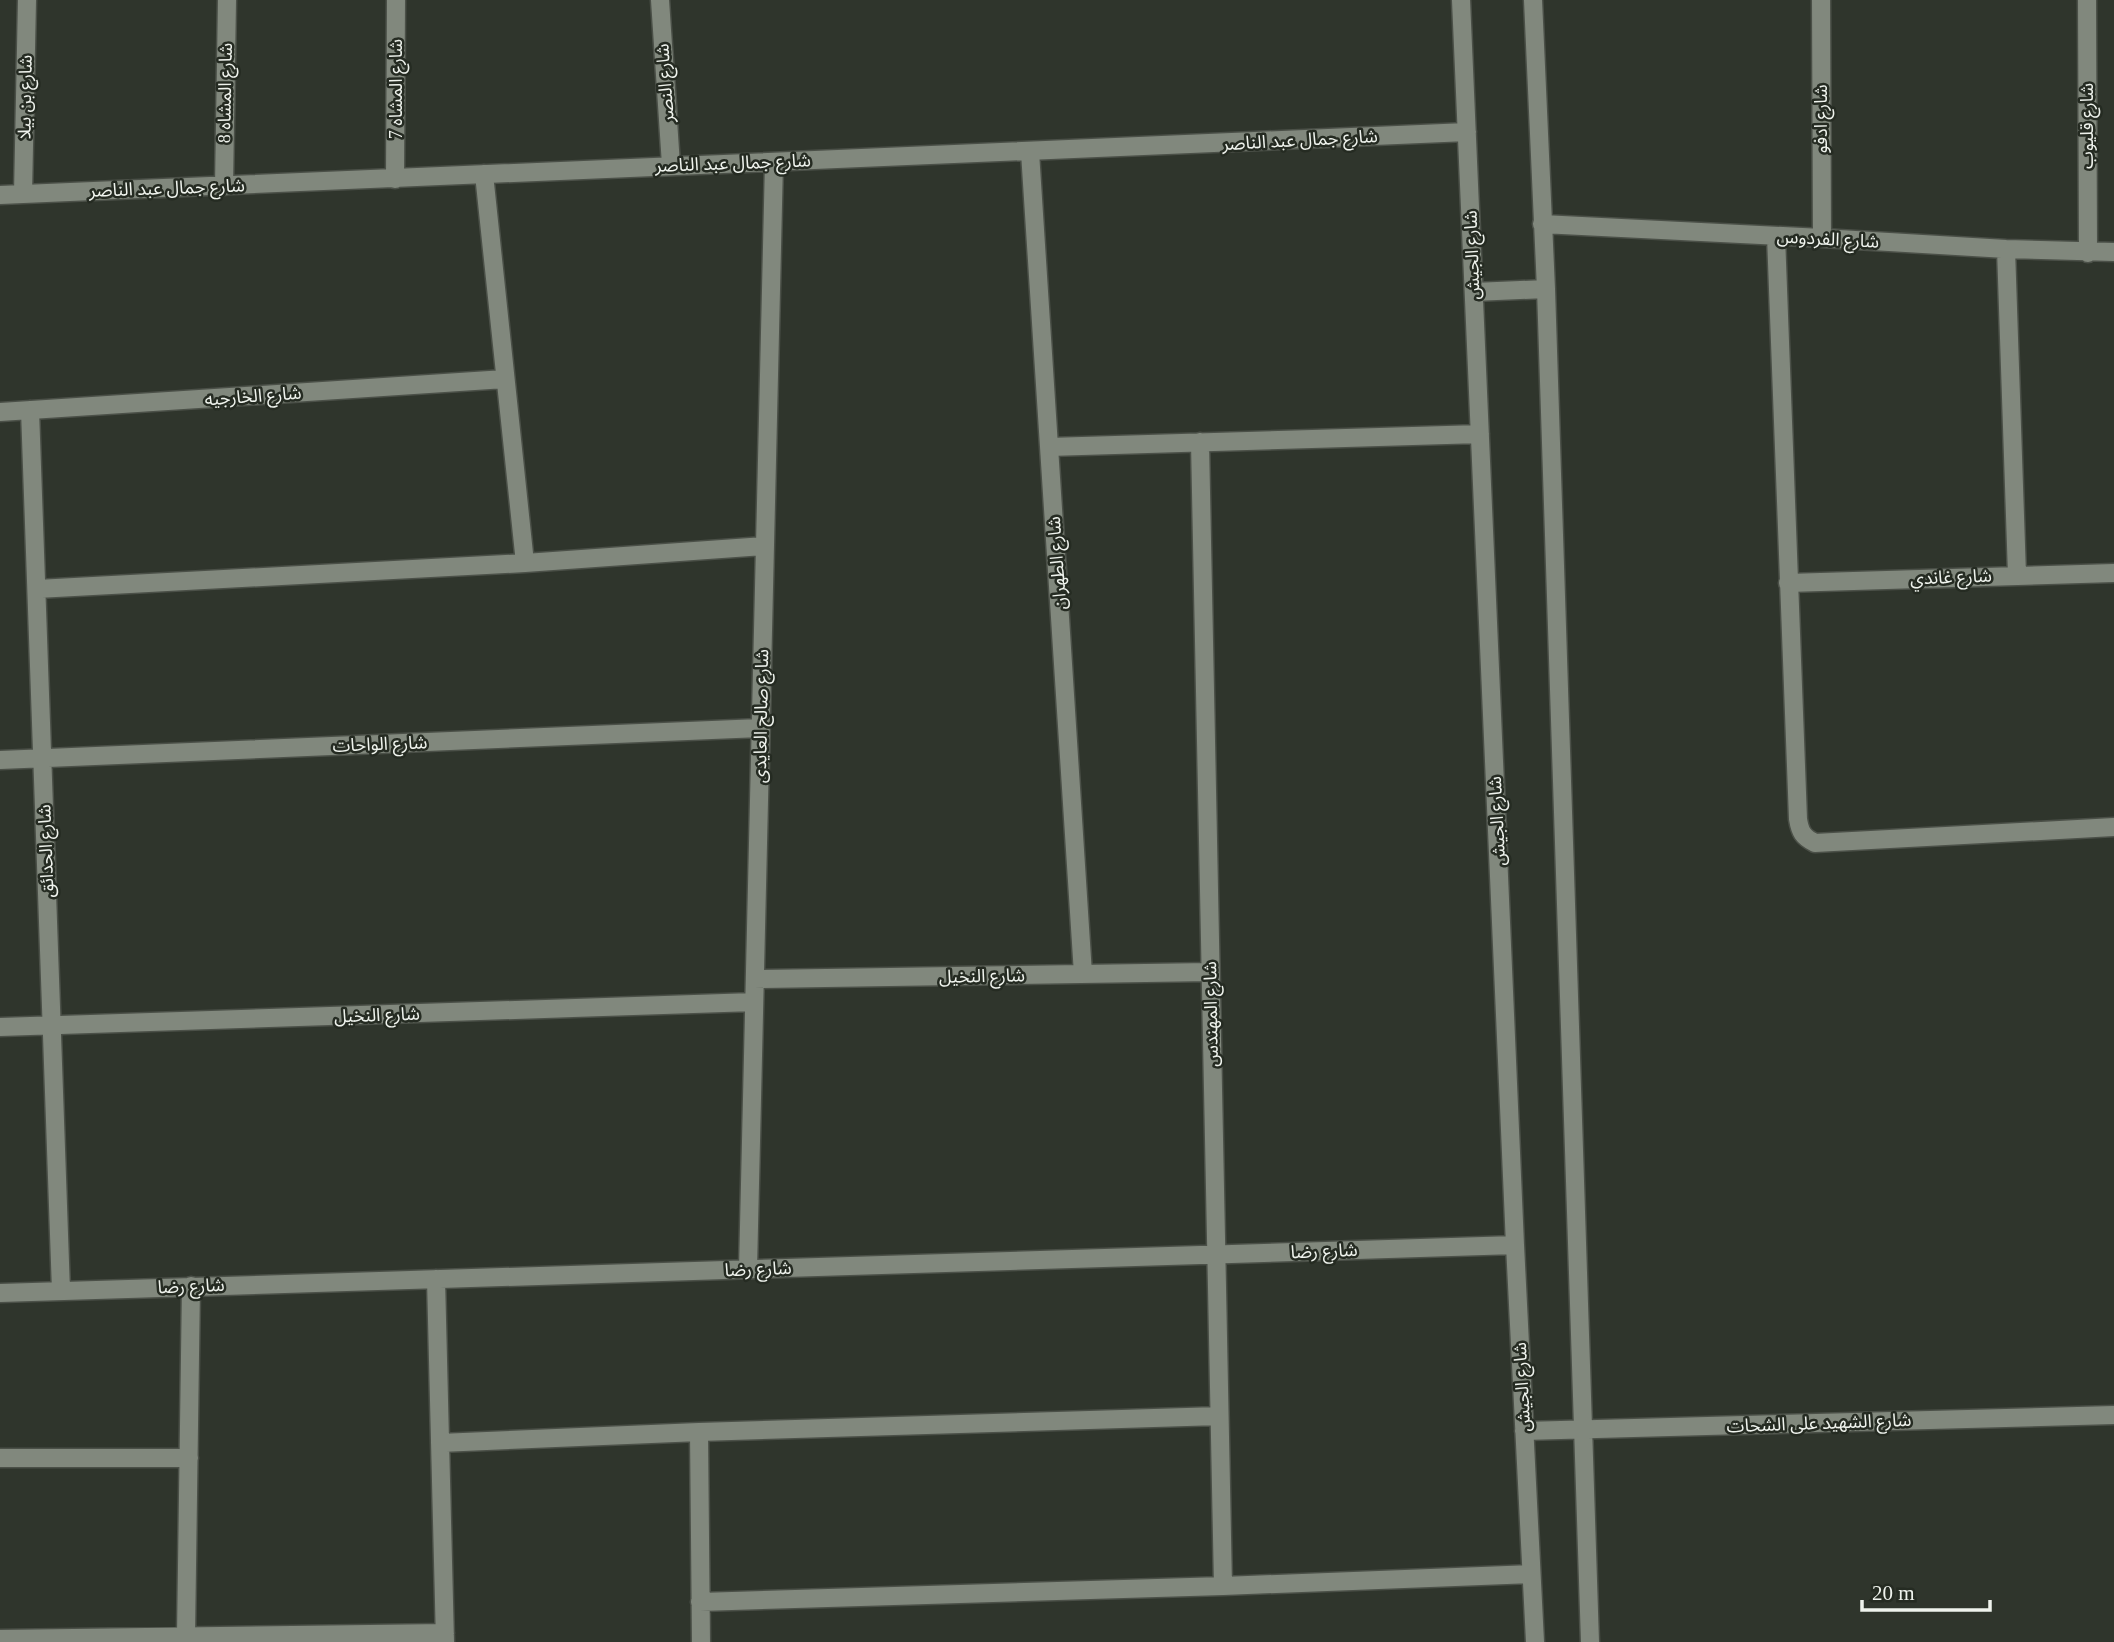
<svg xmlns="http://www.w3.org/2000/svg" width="2114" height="1642" viewBox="0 0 2114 1642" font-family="'Times New Roman','Noto Sans Arabic',serif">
	<rect width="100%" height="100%" fill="#2f352c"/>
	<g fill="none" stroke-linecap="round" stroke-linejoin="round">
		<defs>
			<path id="street" d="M660,0l11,165
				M1461,0l54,1245 20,397
				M1533,0l13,289 44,1353
				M1821,0l1,238
				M2087,0l1,253
				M1030,152l53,822
				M484,174l41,389
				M395,179l1,-179
				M224,186l3,-186
				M23,194l4,-194
				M0,195l1467,-63
				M1542,224l280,14 184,11 108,3
				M1776,236l22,583c2,13 5,18 17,24l299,-16
				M2006,249l11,326
				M1474,292l72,-3
				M30,410l31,881
				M0,412l505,-33
				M1200,442l23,1144
				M1049,447l431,-13
				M1788,583l326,-10
				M37,589l488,-26 240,-17
				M0,760l760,-32
				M755,979l455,-7
				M0,1027l754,-25
				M748,1269l26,-1107
				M436,1279l9,363
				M0,1293l1515,-48
				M1524,1431l590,-16
				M699,1432l2,210
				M440,1443l259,-11 520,-16
				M0,1458h189
				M700,1602l523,-16 308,-12
				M186,1636l5,-350
				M0,1639l445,-6"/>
		</defs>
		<use href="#street" stroke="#4b5048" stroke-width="21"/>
		<use href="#street" stroke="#81887d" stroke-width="18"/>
	</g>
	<g text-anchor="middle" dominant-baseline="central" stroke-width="5" stroke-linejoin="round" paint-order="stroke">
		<g font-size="18" fill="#eff3ed" stroke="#252b22">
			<text transform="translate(665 83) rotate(-94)">شارع النصر</text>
			<text transform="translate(396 89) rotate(-90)">شارع المشاه 7</text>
			<text transform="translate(225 93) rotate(-89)">شارع المشاه 8</text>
			<text transform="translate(25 97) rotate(-89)">شارع بن بيلا</text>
			<text transform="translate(1821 119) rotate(-90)">شارع ادفو</text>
			<text transform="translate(2087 126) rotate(-90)">شارع قليوب</text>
			<text transform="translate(1300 140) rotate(-3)">شارع جمال عبد الناصر</text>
			<text transform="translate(733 163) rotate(-2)">شارع جمال عبد الناصر</text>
			<text transform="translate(167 188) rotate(-2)">شارع جمال عبد الناصر</text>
			<text transform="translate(1828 239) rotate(3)">شارع الفردوس</text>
			<text transform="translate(1472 255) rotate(-92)">شارع الجيش</text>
			<text transform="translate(253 396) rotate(-4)">شارع الخارجيه</text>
			<text transform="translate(1057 563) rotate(-94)">شارع الطهران</text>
			<text transform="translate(1951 577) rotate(-2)">شارع غاندي</text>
			<text transform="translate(761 716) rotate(-89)">شارع صالح العايدى</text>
			<text transform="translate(380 744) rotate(-2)">شارع الواحات</text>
			<text transform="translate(1497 821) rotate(-93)">شارع الجيش</text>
			<text transform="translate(46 851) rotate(-92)">شارع الحدائق</text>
			<text transform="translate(982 976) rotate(-1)">شارع النخيل</text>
			<text transform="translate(1211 1014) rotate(-91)">شارع المهندس</text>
			<text transform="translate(377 1015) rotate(-2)">شارع النخيل</text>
			<text transform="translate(1324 1251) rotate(-2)">شارع رضا</text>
			<text transform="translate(758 1269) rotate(-2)">شارع رضا</text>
			<text transform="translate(191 1286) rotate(-2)">شارع رضا</text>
			<text transform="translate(1522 1387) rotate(-93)">شارع الجيش</text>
			<text transform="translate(1819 1423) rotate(-2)">شارع الشهيد على الشحات</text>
		</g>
	</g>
	<path d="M1862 1600v10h128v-10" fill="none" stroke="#eff3ed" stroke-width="3.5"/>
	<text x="1872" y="1600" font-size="21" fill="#eff3ed" stroke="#252b22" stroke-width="5" paint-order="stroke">20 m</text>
</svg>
